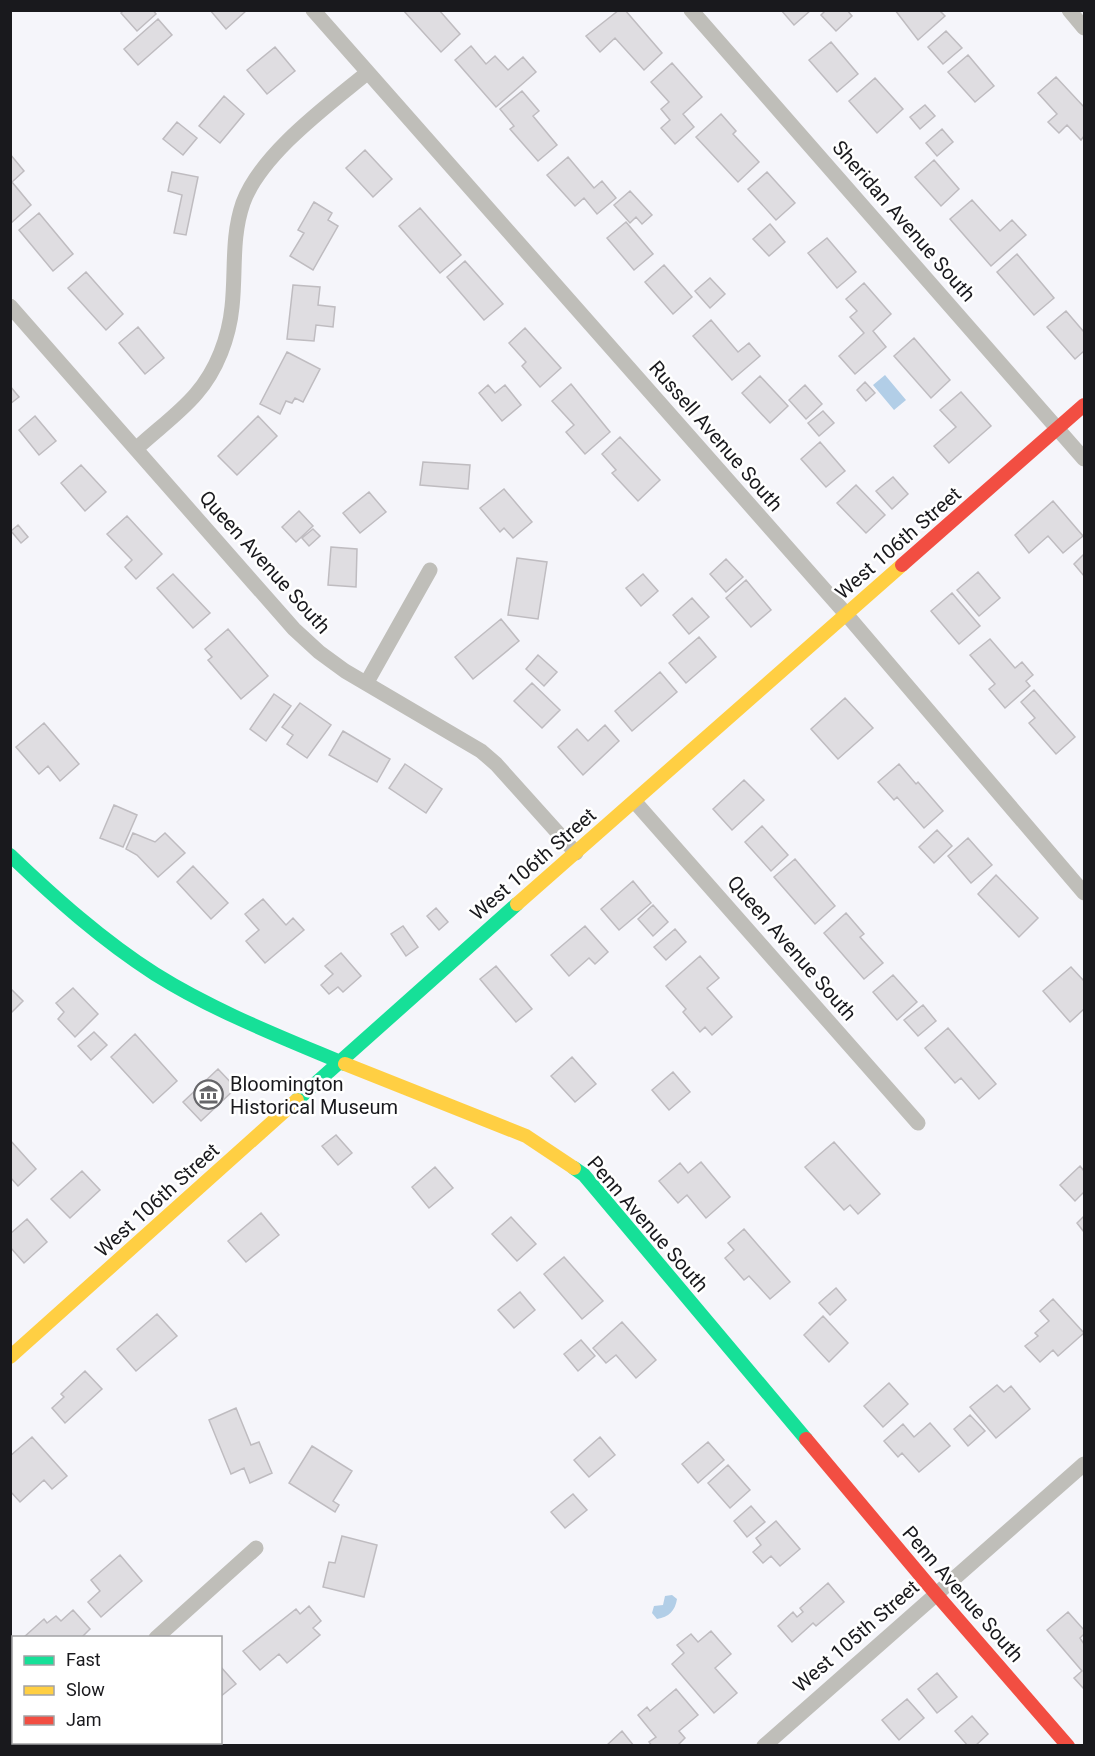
<svg xmlns="http://www.w3.org/2000/svg" width="1095" height="1756" viewBox="0 0 1095 1756" font-family="Roboto,sans-serif">
	<rect width="100%" height="100%" fill="#f5f5fa"/>
	<path fill="#b2cee7" d="M885,375l21,25 -12,10 -21,-25z
		M672,1595l5,4c-2,12 -8,18 -20,20l-5,-6 2,-7 9,-1 2,-9z"/>
	<path fill="#dfdde1" stroke="#bfbcc0" stroke-width="1.5" d="M124,10h29l3,4 -19,17 -16,-18z
		M210,10h37l-21,19z
		M403,10h36l21,24 -19,18z
		M619,10h6l37,43 -18,17 -29,-32 -15,14 -14,-16z
		M781,10h30l-17,15z
		M826,10h21l5,6 -16,15 -15,-16z
		M895,10h44l6,6 -27,24z
		M158,19l14,16 -34,30 -14,-16z
		M946,31l16,17 -19,16 -15,-17z
		M831,42l27,32 -21,18 -28,-32z
		M471,46l15,18 9,-8 13,14 15,-13 13,15 -40,35 -41,-47z
		M275,47l20,24 -28,23 -20,-24z
		M968,55l26,31 -19,16 -27,-30z
		M672,63l30,34 -19,17 11,13 -19,17 -14,-16 9,-8 -9,-11 8,-7 -18,-20z
		M1056,77l28,30v29l-3,4 -14,-15 -8,8 -11,-11 9,-8 -19,-21z
		M875,78l28,31 -26,24 -28,-32z
		M522,91l17,20 -6,5 24,29 -19,16 -28,-32 4,-3 -14,-17z
		M224,96l20,18 -24,29 -21,-17z
		M925,105l10,11 -15,13 -10,-12z
		M721,114l15,17 -3,3 26,28 -21,20 -42,-45z
		M177,122l20,16 -14,17 -20,-16z
		M942,129l11,13 -16,14 -11,-13z
		M365,150l27,29 -19,18 -27,-29z
		M10,154l14,17 -12,11 19,23 -20,18z
		M568,157l26,31 8,-7 14,17 -19,16 -13,-16 -9,8 -28,-31z
		M934,160l25,29 -18,17 -26,-29z
		M172,172l26,5 -12,58 -12,-2 8,-38 -14,-4z
		M767,172l28,31 -19,17 -28,-31z
		M630,191l22,24 -10,9 -6,-7 -6,6 -16,-18z
		M972,200l28,31 12,-11 14,15 -35,31 -41,-47z
		M314,202l18,11 -4,7 10,6 -25,44 -23,-14 14,-23 -6,-3z
		M420,208l41,47 -21,18 -41,-47z
		M39,213l34,41 -20,17 -34,-41z
		M626,222l27,32 -19,16 -27,-32z
		M770,224l15,18 -16,14 -16,-17z
		M827,238l29,34 -19,16 -29,-35z
		M1017,254l37,44 -20,17 -37,-43z
		M465,261l38,43 -19,16 -37,-43z
		M664,265l28,32 -19,17 -28,-32z
		M86,272l37,42 -17,16 -38,-42z
		M710,278l15,16 -15,14 -15,-17z
		M864,283l27,31 -18,17 13,16 -31,27 -16,-18 25,-23 -14,-16 7,-6 -11,-12z
		M293,285l27,2 -2,18 17,2 -2,20 -17,-2 -2,16 -27,-2z
		M1066,311l18,21v19l-9,8 -28,-32z
		M711,320l27,32 11,-9 11,13 -28,24 -39,-44z
		M138,327l26,31 -19,16 -26,-31z
		M525,328l36,40 -21,19 -18,-21 4,-4 -17,-19z
		M914,338l36,42 -19,18 -37,-42z
		M287,352l33,17 -17,33 -8,-4 -3,5 -6,-2 -6,13 -20,-10z
		M760,376l28,30 -18,17 -28,-30z
		M865,382l10,11 -9,8 -9,-11z
		M571,384l39,48 -25,22 -19,-22 8,-7 -22,-24z
		M488,385l7,8 10,-8 16,20 -19,16 -23,-28z
		M805,385l17,19 -16,15 -17,-19z
		M10,386l9,11 -9,7z
		M961,392l30,34 -42,37 -15,-17 22,-19 -16,-17z
		M823,411l11,12 -15,13 -11,-13z
		M35,416l21,25 -17,14 -20,-25z
		M258,416l19,20 -40,39 -19,-19z
		M620,437l40,43 -22,21 -26,-28 4,-3 -14,-16z
		M820,442l25,29 -19,16 -25,-28z
		M423,462l47,3 -2,24 -48,-4z
		M81,465l25,27 -21,19 -24,-28z
		M893,477l15,17 -16,15 -16,-18z
		M856,485l29,30 -19,18 -29,-30z
		M504,489l28,33 -19,16 -9,-10 -4,4 -20,-24z
		M369,492l17,20 -26,21 -17,-20z
		M1053,501l30,35 -20,17 -15,-17 -19,17 -14,-18z
		M299,511l14,15 -17,16 -14,-15z
		M127,516l35,38 -26,25 -11,-12 7,-7 -25,-26z
		M18,525l10,12 -7,6 -10,-12z
		M313,529l7,7 -11,10 -7,-8z
		M331,547l26,2 -1,38 -28,-2z
		M1084,554v22l-10,-12z
		M517,558l30,4 -9,57 -30,-4z
		M726,559l17,18 -17,15 -16,-18z
		M978,572l22,26 -21,18 -22,-26z
		M173,574l37,39 -17,15 -36,-40z
		M643,574l15,17 -17,15 -15,-18z
		M746,580l25,30 -20,17 -25,-29z
		M952,593l28,33 -21,18 -28,-33z
		M692,598l17,19 -20,17 -16,-19z
		M501,619l18,22 -46,38 -18,-22z
		M228,629l40,47 -27,23 -33,-39 4,-3 -7,-8z
		M699,637l17,20 -30,26 -17,-20z
		M990,639l25,29 7,-6 11,13 -7,6 4,5 -25,22 -16,-19 6,-5 -25,-29z
		M538,655l19,17 -13,14 -18,-17z
		M660,672l17,20 -45,39 -17,-20z
		M532,683l28,27 -18,18 -28,-27z
		M1034,690l41,47 -19,17 -27,-31 6,-5 -14,-16z
		M274,694l17,12 -25,35 -16,-12z
		M845,698l28,30 -35,31 -27,-30z
		M300,703l31,22 -24,33 -20,-14 6,-9 -11,-8z
		M44,723l35,41 -19,17 -12,-15 -9,8 -23,-27z
		M605,725l14,16 -36,34 -25,-28 19,-18 11,12z
		M343,731l47,28 -13,23 -48,-27z
		M405,764l37,25 -16,24 -37,-25z
		M899,764l17,20 2,-2 25,29 -19,17 -27,-31 -3,3 -16,-18z
		M744,780l20,20 -32,30 -19,-21z
		M114,805l23,10 -14,32 -23,-9z
		M762,826l26,29 -17,16 -26,-29z
		M937,830l15,16 -18,17 -15,-16z
		M133,833l22,9 10,-9 20,20 -27,24 -21,-22 -11,-6z
		M968,838l24,27 -21,18 -23,-27z
		M795,859l40,47 -20,18 -41,-47z
		M193,866l35,37 -17,16 -34,-37z
		M996,875l42,43 -19,19 -41,-43z
		M633,881l18,22 -32,27 -18,-21z
		M263,899l23,26 7,-7 11,12 -39,33 -19,-22 13,-11 -14,-16z
		M653,905l15,17 -15,14 -15,-17z
		M436,908l12,14 -9,8 -12,-14z
		M846,913l18,21 -4,3 23,26 -19,16 -40,-46z
		M403,926l15,21 -12,9 -15,-22z
		M585,926l23,26 -13,12 -6,-6 -20,18 -18,-21z
		M675,929l11,13 -20,18 -12,-13z
		M341,953l20,23 -18,16 -5,-5 -9,7 -8,-9 12,-11 -8,-8z
		M700,956l19,22 -12,10 25,29 -20,18 -7,-8 -5,5 -17,-20 3,-3 -20,-23z
		M496,966l36,43 -16,13 -36,-43z
		M1071,967l13,14v28l-14,13 -27,-31z
		M893,975l24,27 -20,18 -24,-28z
		M10,988l13,13 -13,13z
		M73,988l25,26 -23,23 -17,-18 6,-7 -8,-9z
		M923,1005l13,16 -18,15 -14,-16z
		M948,1028l48,56 -17,15 -18,-21 -6,5 -30,-35z
		M94,1032l13,13 -16,15 -13,-14z
		M135,1034l42,47 -24,22 -42,-46z
		M572,1057l24,27 -21,18 -24,-26z
		M218,1069l18,19 -35,33 -18,-19z
		M673,1072l17,20 -21,18 -17,-20z
		M336,1135l16,18 -14,12 -16,-19z
		M10,1140l26,29 -18,17 -8,-9z
		M834,1142l46,52 -22,20 -8,-9 -6,5 -39,-43z
		M701,1162l29,35 -24,21 -19,-23 -9,8 -19,-22 21,-18 8,10z
		M1080,1166l4,5v21l-9,9 -15,-16z
		M435,1167l18,21 -24,20 -17,-21z
		M82,1171l18,19 -30,28 -19,-19z
		M261,1213l18,22 -33,27 -18,-21z
		M1084,1216v16l-7,-9z
		M511,1217l25,27 -19,17 -25,-27z
		M27,1219l20,23 -23,21 -14,-16v-13z
		M744,1229l46,53 -20,17 -21,-23 -5,4 -19,-22 9,-8 -6,-7z
		M564,1257l39,44 -21,18 -38,-45z
		M836,1288l10,12 -16,15 -11,-12z
		M520,1292l15,18 -21,18 -16,-18z
		M1053,1299l31,34 -26,23 -5,-6 -13,12 -15,-16 13,-10 -3,-3 14,-12 -9,-10z
		M157,1314l20,22 -41,35 -19,-22z
		M823,1316l25,27 -19,19 -25,-27z
		M622,1322l34,38 -20,18 -20,-23 -10,8 -13,-15z
		M581,1340l14,16 -17,15 -14,-17z
		M85,1371l17,18 -37,34 -13,-15 12,-11 -3,-3z
		M889,1383l19,21 -25,23 -19,-21z
		M997,1385l7,7 7,-6 19,23 -34,29 -26,-31z
		M236,1408l15,37 8,-3 13,31 -22,10 -6,-15 -13,6 -22,-54z
		M970,1415l15,16 -17,15 -14,-17z
		M930,1423l20,23 -31,26 -17,-19 -4,4 -14,-16 19,-17 11,13z
		M32,1437l35,39 -15,13 -8,-9 -24,22 -10,-11v-35z
		M600,1437l15,18 -26,22 -15,-17z
		M708,1442l16,18 -26,23 -16,-19z
		M312,1446l40,25 -19,30 6,4 -4,7 -46,-29z
		M728,1465l22,25 -20,18 -22,-25z
		M573,1494l14,16 -22,18 -14,-16z
		M751,1506l14,16 -18,15 -13,-16z
		M776,1521l24,28 -20,17 -9,-10 -8,7 -10,-11 8,-7 -5,-7z
		M342,1536l35,9 -13,52 -41,-10 6,-25 6,1z
		M120,1555l22,26 -41,36 -13,-15 12,-11 -9,-11z
		M828,1583l16,19 -28,24 -3,-3 -21,19 -14,-16 15,-14 4,5 6,-5 -3,-4z
		M309,1606l12,15 -8,7 7,7 -33,28 -8,-9 -19,16 -17,-19 53,-42 4,5z
		M73,1610l17,19 -9,9h-58l21,-19 3,4 9,-7 5,5z
		M1068,1612l16,18v4l-4,4 4,6v45l-10,-11 8,-7 -35,-41z
		M711,1631l20,23 -16,14 22,25 -23,20 -42,-49 12,-11 -7,-8 14,-11 7,8z
		M220,1666l16,18 -16,13z
		M937,1673l20,24 -20,16 -19,-24z
		M676,1689l22,26 -19,16 6,7 -8,8h-25l-3,-4 7,-5 -18,-22 9,-8 3,4z
		M907,1699l17,19 -25,22 -17,-20z
		M972,1716l16,18 -13,12h-7l-13,-15z
		M622,1731l12,15h-28z
		M119,1742h49l-4,4h-48z"/>
	<g fill="none" stroke-linecap="round" stroke-linejoin="round">
		<path stroke="#bfbeb9" stroke-width="15" d="M313,10l533,604 238,279
			M691,10l393,449
			M1069,10l15,18
			M10,306l284,323 25,23 26,19 136,80 15,13 80,89
			M136,449c19,-18 43,-35 60,-55 21,-24 33,-57 36,-87 4,-36 -1,-69 11,-104 18,-49 84,-97 124,-130
			M367,682l63,-112
			M635,802l283,321
			M156,1638l100,-90
			M10,1716l4,3
			M36,1745l3,-3
			M764,1746l320,-282"/>
		<path stroke="#16e098" stroke-width="14" d="M10,855c45,43 92,85 145,119 59,37 126,63 190,90
			M297,1100l220,-196
			M574,1168l10,7 222,264"/>
		<path stroke="#ffcf43" stroke-width="14" d="M517,904l385,-339
			M345,1064l181,72 48,32
			M10,1357l287,-257"/>
		<path stroke="#f24e42" stroke-width="14" d="M902,565l182,-160
			M806,1439l130,155 132,152"/>
	</g>
	<defs>
		<symbol id="museum-ring" viewBox="-11 -11 22 22"><circle r="9.5" fill="#fff" stroke="#66666a" stroke-width="1.5"/><path d="M0-6L6-3V-2H-6V-3ZM-5-1h2V3h-2ZM-1-1h2V3h-2ZM3-1h2V3H3ZM-6 4H6V6H-6Z" fill="#66666a"/></symbol>
	</defs>
	<g fill-rule="evenodd">
		<use href="#museum-ring" x="192" y="1078" width="33" height="33"/>
	</g>
	<g text-anchor="middle" dominant-baseline="central" stroke-width="5" stroke-linejoin="round" paint-order="stroke">
		<g font-size="20" fill="#19191d" stroke="#fff">
			<text transform="translate(904 221) rotate(49)">Sheridan Avenue South</text>
			<text transform="translate(716 436) rotate(49)">Russell Avenue South</text>
			<text transform="translate(898 543) rotate(-41)">West 106th Street</text>
			<text transform="translate(265 562) rotate(48)">Queen Avenue South</text>
			<text transform="translate(533 864) rotate(-41)">West 106th Street</text>
			<text transform="translate(792 948) rotate(49)">Queen Avenue South</text>
			<text transform="translate(157 1200) rotate(-42)">West 106th Street</text>
			<text transform="translate(648 1224) rotate(49)">Penn Avenue South</text>
			<text transform="translate(963 1594) rotate(49)">Penn Avenue South</text>
			<text transform="translate(856 1636) rotate(-41)">West 105th Street</text>
		</g>
		<g font-size="20" fill="#19191d" stroke="#fff" text-anchor="start">
			<text x="230" y="1084">Bloomington<tspan x="230" dy="23">Historical Museum</tspan></text>
		</g>
	</g>
	<rect width="1095" height="1756" fill="none" stroke="#19191d" stroke-width="24"/>
	<rect x="12" y="1636" width="210" height="108" fill="#ffffff" stroke="#a3a3a5" stroke-width="1.5"/>
	<rect x="24" y="1656" width="30" height="9" fill="#16e098" stroke="#a3a3a5" stroke-width="1.5"/>
	<text x="66" y="1666" font-size="18" fill="#19191d">Fast</text>
	<rect x="24" y="1686" width="30" height="9" fill="#ffcf43" stroke="#a3a3a5" stroke-width="1.5"/>
	<text x="66" y="1696" font-size="18" fill="#19191d">Slow</text>
	<rect x="24" y="1716" width="30" height="9" fill="#f24e42" stroke="#a3a3a5" stroke-width="1.5"/>
	<text x="66" y="1726" font-size="18" fill="#19191d">Jam</text>
</svg>
